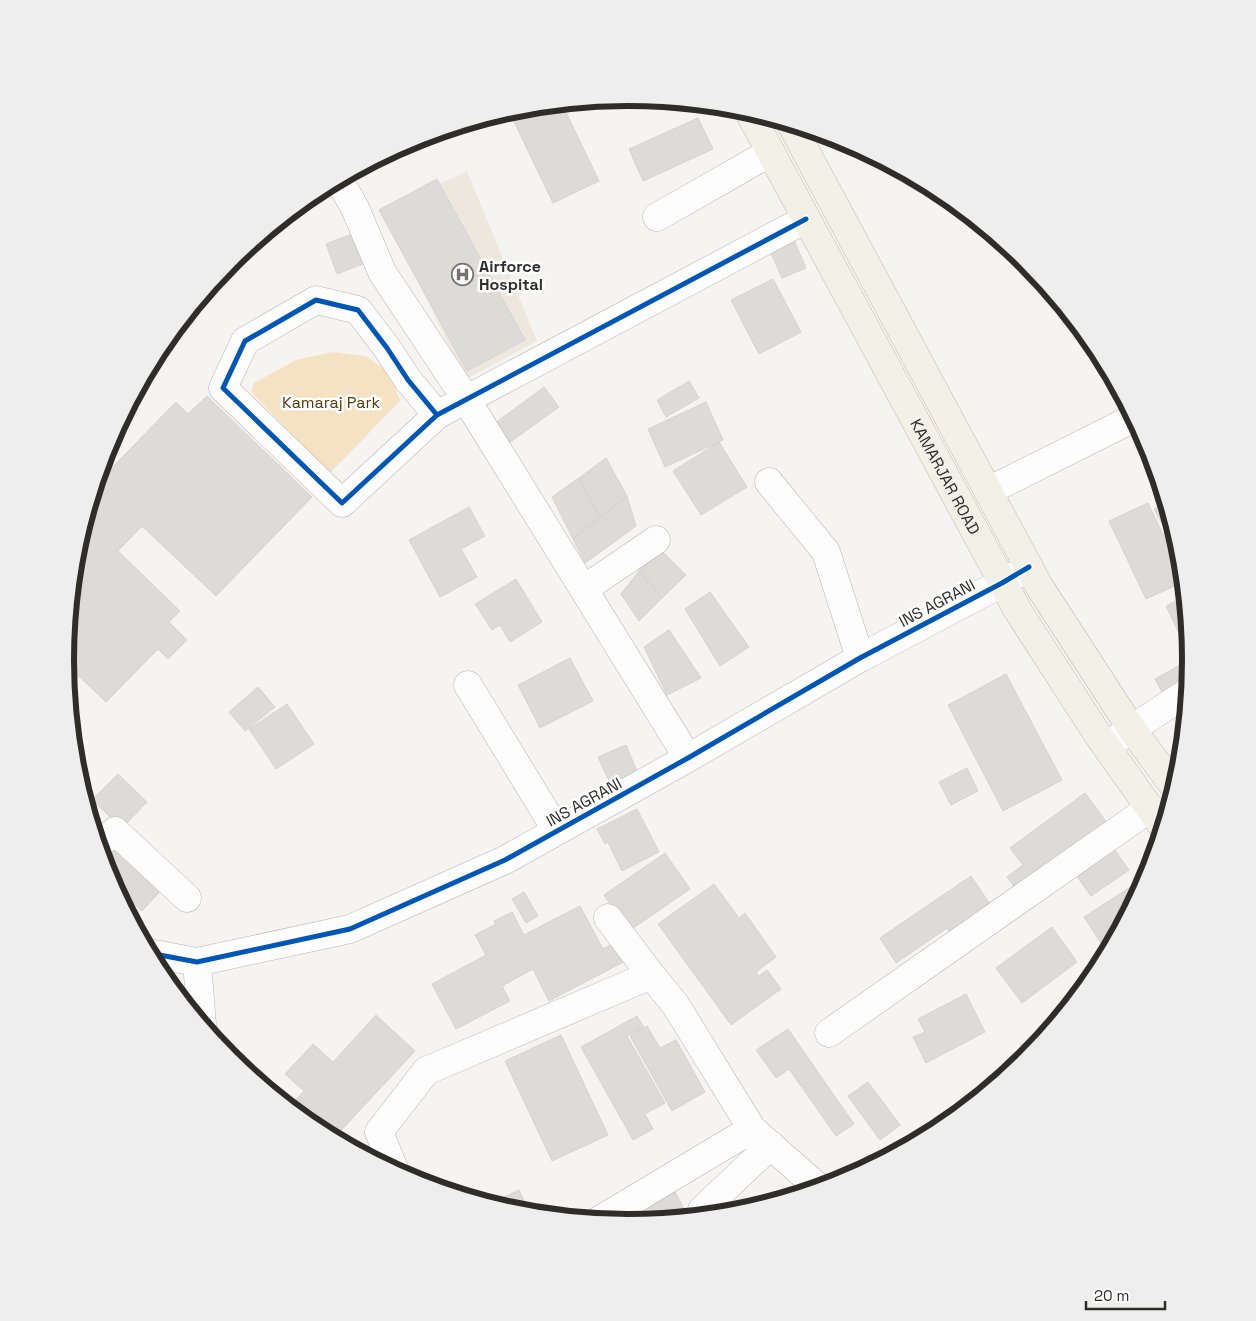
<svg xmlns="http://www.w3.org/2000/svg" width="1256" height="1321" viewBox="0 0 1256 1321" font-family="'Space Grotesk',sans-serif">
	<rect width="100%" height="100%" fill="#f6f4f1"/>
	<path fill="#ede7de" d="M467,171l70,170 -72,39 -80,-171z"/>
	<path fill="#f5e2c2" d="M333,352l32,4 25,17 10,28 -70,72 -79,-81 3,-9 42,-23z"/>
	<path fill="#dcdbd8" stroke="#d5d3d1" d="M562,104l37,77 -46,22 -44,-92 9,-3z
		M698,118l15,31 -70,32 -14,-32z
		M437,179l88,161 -58,31 -88,-161z
		M357,232l11,30 -31,12 -11,-30z
		M794,240l12,28 -24,10 -12,-27z
		M773,279l28,53 -42,22 -28,-54z
		M689,381l10,17 -33,19 -9,-17z
		M544,387l15,20 -50,36 -15,-19z
		M207,396l105,101 -96,99 -74,-70 -24,25 62,60 -11,11 18,18 -19,19 -10,-10 -52,53 -41,-39v-3l11,-110 20,-66 80,-82 12,12z
		M706,402l17,38 -58,27 -17,-38z
		M719,442l28,45 -46,28 -28,-44z
		M606,458l21,38 -27,21 -21,-39z
		M579,478l21,39 -27,22 -21,-42z
		M627,496l9,30 -51,37 -12,-24z
		M1166,502l14,49 1,7 -27,-49z
		M1148,503l35,74v5l-37,17 -37,-78z
		M469,507l16,29 -24,13 16,28 -37,20 -31,-57z
		M657,546l29,29 -24,23 -23,-27z
		M639,571l23,27 -23,23 -18,-27z
		M516,579l26,43 -32,20 -10,-17 -8,5 -17,-26z
		M710,592l39,55 -29,19 -35,-57z
		M1185,597l5,49 -4,2 -20,-42z
		M669,630l32,48 -34,17 -23,-48z
		M570,658l23,43 -53,27 -22,-43z
		M1191,659l-4,38 -17,10 -15,-28z
		M1006,674l56,106 -59,31 -55,-106z
		M258,687l17,20 -30,24 -16,-19z
		M287,704l27,40 -38,25 -27,-40z
		M626,745l11,26 -27,12 -12,-26z
		M967,768l11,23 -27,14 -12,-23z
		M118,774l29,28 -25,26 -30,-28z
		M1085,793l22,30 -91,66 -9,-12 16,-12 -13,-17z
		M637,809l22,43 -37,19 -14,-29 -3,2 -8,-15z
		M88,810l16,22 -8,6z
		M117,841l49,44 -24,26 -30,-28 -4,-7 -6,-18z
		M1111,845l18,25 -38,26 -18,-25z
		M665,853l25,36 -61,42 -25,-36z
		M971,876l23,34 -41,28 -6,-10 -51,35 -16,-25z
		M714,884l25,34 6,-5 31,44 -20,15 3,4 8,-6 14,19 -50,36 -73,-101z
		M1135,884l5,7 -31,58 -3,2 -22,-34z
		M524,892l14,24 -12,7 -14,-24z
		M580,906l23,43 16,-9 10,19 -80,42 -16,-32 -31,17 8,15 -54,28 -24,-45 54,-29 -11,-20 21,-11 -2,-3 18,-9 12,23z
		M1052,927l25,35 -55,41 -26,-35z
		M966,994l19,38 -59,31 -13,-26 12,-5 -7,-13z
		M376,1015l39,36 -81,87 -19,-10 -26,-21 15,-16 -19,-17 28,-30 20,18z
		M637,1016l7,11 -17,9 38,67 -20,11 8,15 -20,11 -52,-93z
		M647,1026l13,22 16,-8 29,52 -33,19 -42,-75z
		M788,1029l66,95 -18,12 -47,-67 -13,9 -20,-28z
		M561,1035l47,100 -56,26 -47,-100z
		M868,1082l32,43 -20,15 -32,-44z
		M519,1190l11,24 -12,-1 -29,-9z
		M674,1190l15,28 -61,5 -16,-1z"/>
	<g fill="none" stroke-linecap="round" stroke-linejoin="round">
		<defs>
			<path id="minor" d="M339,180l16,28 27,64 84,127 222,359
				M657,217l114,-65
				M437,415l-29,-35 -21,-32 -29,-38 -42,-10 -71,41 -22,47 119,115 95,-88 369,-196
				M769,482l57,70 34,106
				M988,491l146,-73
				M584,589l72,-49
				M468,685l89,146
				M1106,746l82,-54
				M98,845l17,-14 72,67
				M608,918l43,57
				M149,953l48,9 153,-33 155,-69 183,-102 172,-100 142,-75 27,-16
				M197,962l5,63
				M829,1033l321,-225
				M395,1171l-16,-39 47,-61 225,-96 24,29 77,125 67,59
				M706,1216l-4,-6 69,-65
				M598,1221l154,-92"/>
			<g id="major">
				<path id="s1" d="M749,112l269,499 80,124 65,92"/>
				<path d="M791,124l248,462 92,142 44,60"/>
			</g>
		</defs>
		<use href="#minor" stroke="#b5b4b1" stroke-width="29"/>
		<use href="#major" stroke="#c1b9ac" stroke-width="29"/>
		<use href="#minor" stroke="#fefdfd" stroke-width="28"/>
		<use href="#major" stroke="#f3f0e8" stroke-width="28"/>
		<defs>
			<path id="cycleway" d="M437,415l-29,-35 -21,-32 -29,-38 -42,-10 -71,41 -22,47 119,115 95,-88 369,-196
				M149,953l48,9 153,-33 155,-69 183,-102 172,-100 142,-75 27,-16"/>
		</defs>
		<use href="#cycleway" stroke="#fff" stroke-width="8"/>
		<use href="#cycleway" stroke="#0057b8" stroke-width="5"/>
	</g>
	<defs>
		<symbol id="hospital-ring" viewBox="-11 -11 22 22"><circle r="9.5" fill="#fff" stroke="#747370" stroke-width="1.5"/><path d="M-5-5h3v3.5h4V-5h3V5h-3V1.5h-4V5h-3Z" fill="#747370"/></symbol>
	</defs>
	<g fill-rule="evenodd">
		<use href="#hospital-ring" x="450" y="262" width="25" height="25"/>
	</g>
	<g text-anchor="middle" dominant-baseline="central" stroke-width="5" stroke-linejoin="round" paint-order="stroke">
		<g font-size="16" font-weight="bold" fill="#2e2d2a" stroke="#fff" text-anchor="start">
			<text x="479" y="266">Airforce<tspan x="479" dy="18">Hospital</tspan></text>
		</g>
		<g font-size="16" fill="#533b0b" stroke="#fff">
			<text x="331" y="402">Kamaraj Park</text>
		</g>
		<g font-size="16" fill="#2e2d2a" stroke="#fff">
			<text stroke="none"><textPath href="#s1" startOffset="414">KAMARJAR ROAD</textPath></text>
			<text transform="translate(937 603) rotate(-28)">INS AGRANI</text>
			<text transform="translate(584 802) rotate(-29)">INS AGRANI</text>
		</g>
	</g>
	<path d="M0 0H1256V1321H0ZM74 660a554 554 0 1 1 1108 0a554 554 0 1 1-1108 0Z" fill="#eee" fill-rule="evenodd"/>
	<path fill="none" stroke="#2e2d2a" stroke-width="6" d="M74 660a554 554 0 1 1 1108 0a554 554 0 1 1-1108 0Z"/>
	<path d="M1086 1301v8h79v-8" fill="none" stroke="#2e2d2a" stroke-width="2.5"/>
	<text x="1094" y="1301" font-size="15" fill="#2e2d2a" stroke="#ffffff" stroke-width="4" paint-order="stroke">20 m</text>
</svg>
